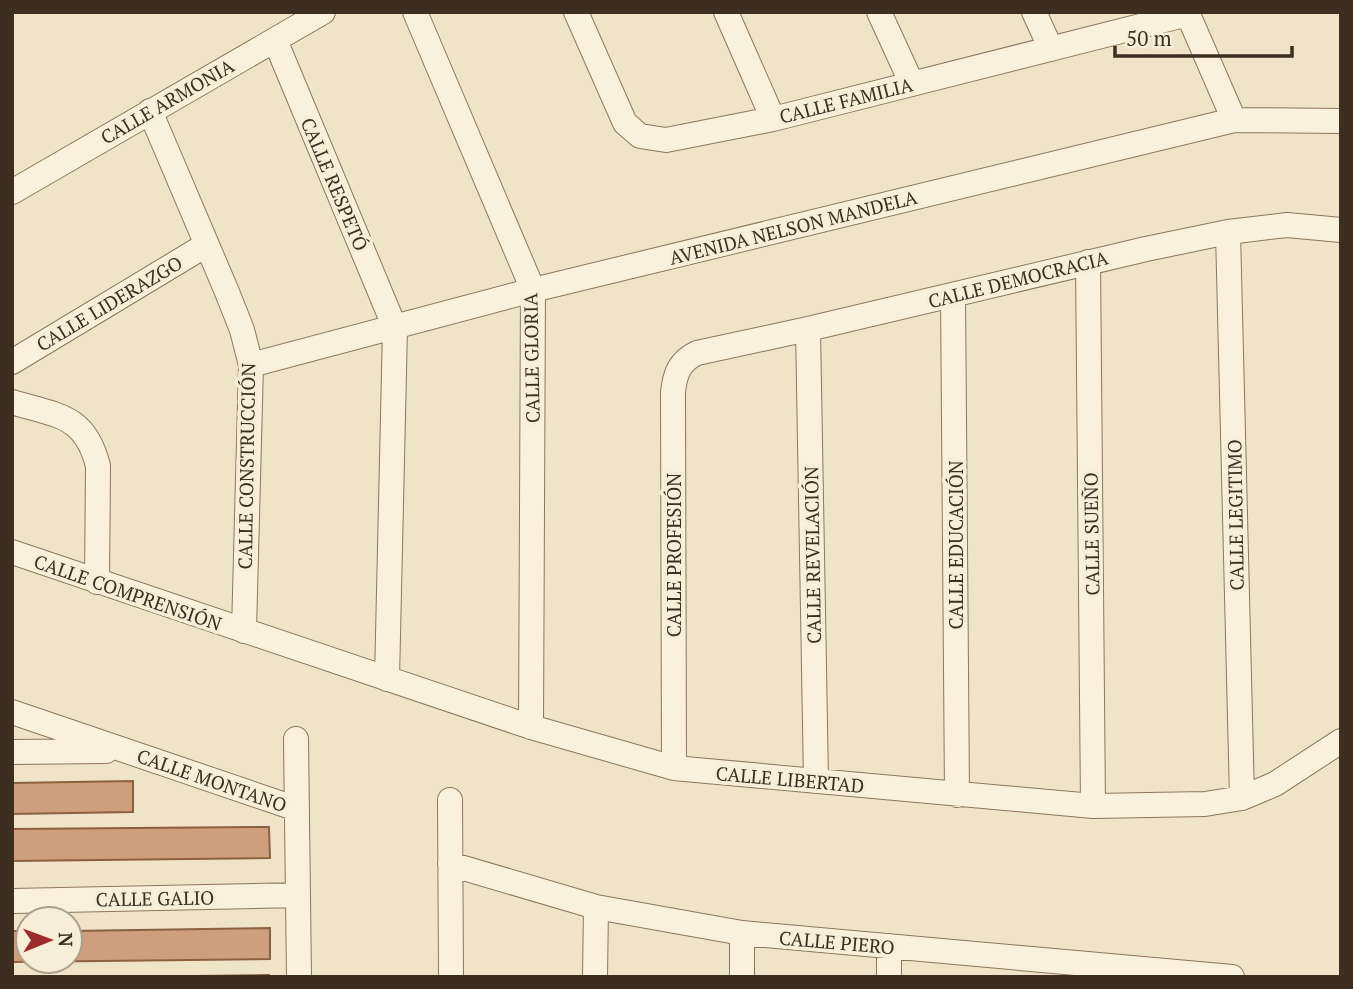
<svg xmlns="http://www.w3.org/2000/svg" width="1353" height="989" viewBox="0 0 1353 989" font-family="'PT Serif',serif">
	<rect width="100%" height="100%" fill="#f0e4c8"/>
	<path fill="#cf9f7d" stroke="#8d5f41" stroke-width="2" d="M133,781v31l-121,2v-31z
		M269,827l1,31 -258,3v-32z
		M270,928v31l-258,3v-31h16v30h42v-30z
		M269,975v2h-157z"/>
	<g fill="none" stroke-linecap="round" stroke-linejoin="round">
		<defs>
			<path id="street" d="M415,12l118,278 -2,437
				M576,12l49,111 15,13 26,4 107,-21 415,-105
				M726,12l47,107
				M879,12l33,72
				M1034,12l17,37
				M1187,12l47,108
				M275,40l120,288 -8,351
				M150,111l77,181 15,38 9,35 -7,266
				M12,192l311,-180
				M1228,232l14,566
				M1088,262l5,544
				M953,295l4,500
				M808,329l8,452
				M12,362l194,-117
				M251,365l282,-75 701,-170 107,1
				M12,402c45,14 73,12 86,64l-1,116
				M12,552l519,175 143,41 419,38 112,-2 37,-6 33,-14 66,-43
				M12,712l285,97
				M296,739l3,238
				M12,752l94,-1
				M674,768l-1,-376c2,-19 7,-31 24,-39l111,-24 338,-80 82,-17 59,-7 54,5
				M450,800l1,177
				M450,864l146,43 146,26 490,44
				M12,901l286,-6
				M742,933v44
				M889,946v31
				M595,977l1,-70"/>
		</defs>
		<use href="#street" stroke="#8d765c" stroke-width="26"/>
		<use href="#street" stroke="#faf1dc" stroke-width="24"/>
	</g>
	<g text-anchor="middle" dominant-baseline="central" stroke-width="7" stroke-linejoin="round" paint-order="stroke">
		<g font-size="19" fill="#3d2e20" stroke="#f7eed8">
			<text transform="translate(846 100) rotate(-14)">CALLE FAMILIA</text>
			<text transform="translate(167 101) rotate(-30)">CALLE ARMONIA</text>
			<text transform="translate(335 184) rotate(67)">CALLE RESPETÓ</text>
			<text transform="translate(793 227) rotate(-14)">AVENIDA NELSON MANDELA</text>
			<text transform="translate(1018 279) rotate(-14)">CALLE DEMOCRACIA</text>
			<text transform="translate(109 303) rotate(-31)">CALLE LIDERAZGO</text>
			<text transform="translate(531 358) rotate(-91)">CALLE GLORIA</text>
			<text transform="translate(246 466) rotate(-89)">CALLE CONSTRUCCIÓN</text>
			<text transform="translate(1235 515) rotate(-91)">CALLE LEGITIMO</text>
			<text transform="translate(1091 534) rotate(-91)">CALLE SUEÑO</text>
			<text transform="translate(955 545) rotate(-90)">CALLE EDUCACIÓN</text>
			<text transform="translate(673 555) rotate(-90)">CALLE PROFESIÓN</text>
			<text transform="translate(812 555) rotate(-91)">CALLE REVELACIÓN</text>
			<text transform="translate(128 592) rotate(19)">CALLE COMPRENSIÓN</text>
			<text transform="translate(790 779) rotate(5)">CALLE LIBERTAD</text>
			<text transform="translate(212 780) rotate(19)">CALLE MONTANO</text>
			<text transform="translate(155 898) rotate(-1)">CALLE GALIO</text>
			<text transform="translate(837 942) rotate(5)">CALLE PIERO</text>
		</g>
	</g>
	<rect width="1353" height="989" fill="none" stroke="#3d2e20" stroke-width="28"/>
	<g transform="translate(49 940) rotate(89)"><circle r="33" fill="#f7eed8" stroke="#ada18e" stroke-width="2"/>
	<path d="M0-5L12 26L0 18L-12 26Z" fill="#9e2a2b"/>
	<text y="-10" font-size="19" font-weight="bold" text-anchor="middle" fill="#3d2e20">N</text>
	</g>
	<path d="M1115 46v10h177v-10" fill="none" stroke="#3d2e20" stroke-width="3.5"/>
	<text x="1126" y="46" font-size="21" fill="#3d2e20" stroke="#f7eed8" stroke-width="5" paint-order="stroke">50 m</text>
</svg>
